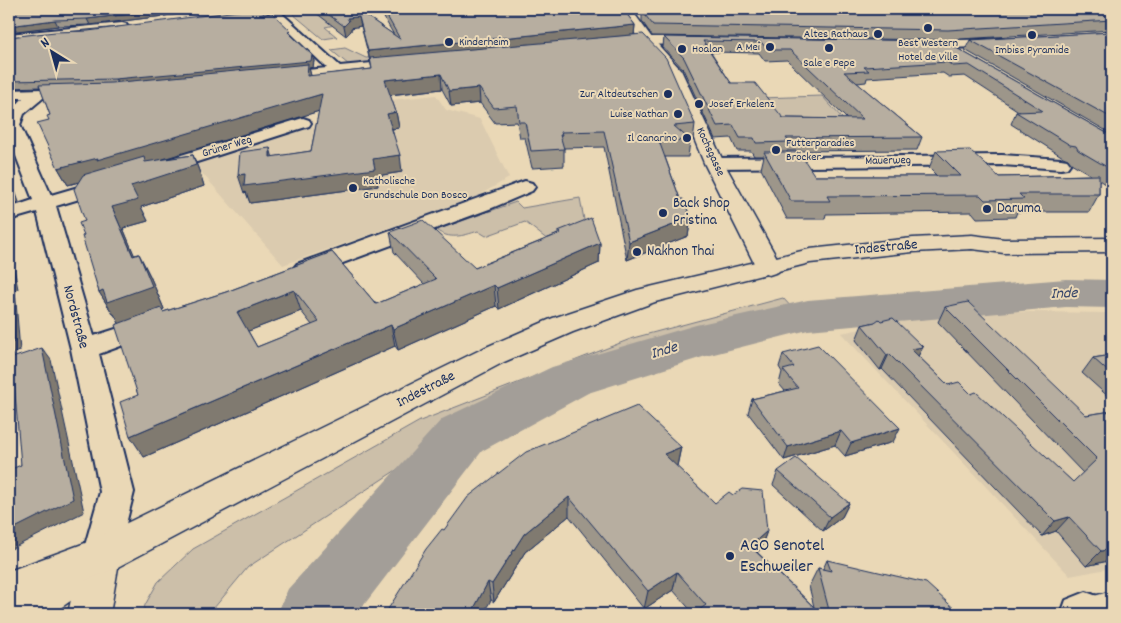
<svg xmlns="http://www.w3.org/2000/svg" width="1121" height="623" viewBox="0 0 1121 623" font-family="Dekko,sans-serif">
	<rect width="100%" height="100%" fill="#ead8b6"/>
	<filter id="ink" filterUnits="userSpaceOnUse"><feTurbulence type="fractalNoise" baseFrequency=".02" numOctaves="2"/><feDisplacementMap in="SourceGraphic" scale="10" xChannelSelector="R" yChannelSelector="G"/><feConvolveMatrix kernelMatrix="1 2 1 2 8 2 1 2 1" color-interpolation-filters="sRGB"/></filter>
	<g filter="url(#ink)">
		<path fill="#dbcbaf" d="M436,95l10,15 34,9 29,59 -35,20 -191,67 -89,-101 135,-43 -2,-14z
			M954,311l158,2v255l-42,8 -229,-243z"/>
		<path fill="#ccbfa9" stroke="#747784" d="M287,9h33l15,16 -10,2 12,10 -14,2z
			M345,48l21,10 57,-5 2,4 -76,8 -18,-15z
			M822,96l30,33h-70l-23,-31z
			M580,198l7,38 -29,12 -33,-26 -39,14 -8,-5c-15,5 -29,9 -42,-1l80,-28 6,6z
			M783,298l11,12 -215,62 -120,57 -211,138 -39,47h-66l2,-9 13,-23 35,-33 227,-128 213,-83z"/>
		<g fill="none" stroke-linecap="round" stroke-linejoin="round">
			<path fill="#a39e98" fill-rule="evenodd" d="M1066,279l46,1v28l-46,-1 -258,23 -102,26 -118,37 -106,58 -125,163h-80l11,-25 154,-170 110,-52 144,-42 112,-25z"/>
			<defs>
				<path id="pedestrian" d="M1112,591v23h-39l-1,-3 4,-10z"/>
				<path id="minor" d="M266,9h11l63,57 64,-6 7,4 -7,4 -127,13 -5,-1 -2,-3 2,-3 5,-1 50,-5z
					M122,23l4,1 2,3 -2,3 -117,12v-8z
					M620,37h78l6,4 -6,4 -82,-1 -2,-3 2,-3z
					M1002,39l5,1 1,3 -1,3 -89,3 -6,-4 6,-4z
					M75,88l5,2 3,3 -3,3 -37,2 -19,16 -4,11 31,70 58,-17 7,2 3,4 -3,4 -60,18 38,130 56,-18 9,2 4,6 -4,6 -60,22 35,138 -16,64 -5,12 -13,5 -13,-5 -5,-12 18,-64 -29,-143 -34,-137 -28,8v-12l24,-8 -24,-62v-25l14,-15h-14v-8z
					M303,118l6,2 2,3 -2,3 -140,45 -7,2 -7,-2 -2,-4 2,-4z
					M1002,155l59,4 6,1 3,4 -3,4 -6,1 -59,-4 -288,3 -6,-1 -3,-4 3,-4 6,-1z
					M525,181l7,2 3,4 -3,4 -40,17 -179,66 -8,2 -8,-2 -4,-5 4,-5z
					M1086,592l14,5 5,14 -1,3h-43l5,-14z"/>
				<path id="tertiary" d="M619,9h12l21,29 29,32 43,93 58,104 -4,5 -9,3 -9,-3 -4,-5 -52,-104 -38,-92 -24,-27z"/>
				<path id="secondary" d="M100,538l14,5 6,13 -10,58h-42l12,-58 6,-13z"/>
				<path id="primary" d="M972,235l32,4 108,-1v14l-108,1 -32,-4 -59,3 -103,11 -155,39 -82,30 -69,30 -390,207 -30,12 -5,14 -27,19h-43v-43l79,-29 396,-194 69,-30 84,-28 173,-41 103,-11z"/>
			</defs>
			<use href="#pedestrian" stroke="#1b2f5e" stroke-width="3"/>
			<use href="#minor" stroke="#1b2f5e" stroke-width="4"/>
			<use href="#tertiary" stroke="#1b2f5e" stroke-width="3"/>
			<use href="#secondary" stroke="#1b2f5e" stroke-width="3"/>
			<use href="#primary" stroke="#1b2f5e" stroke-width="3"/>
			<use href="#pedestrian" fill="#ead8b6" fill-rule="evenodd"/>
			<use href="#minor" fill="#ead8b6" fill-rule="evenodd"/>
			<use href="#tertiary" fill="#ead8b6" fill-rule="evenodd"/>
			<use href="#secondary" fill="#ead8b6" fill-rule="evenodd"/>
			<use href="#primary" fill="#ead8b6" fill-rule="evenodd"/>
		</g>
		<path fill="#9d968a" stroke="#1b2f5e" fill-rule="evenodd" d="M9,9h212l-131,16 -32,1 -49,6z
			M311,9h45l38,26 -15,-26h244l12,16 -1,10 61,89 -2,16 -3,1 -2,16h-23l15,42 11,19 -3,18 -61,24 -23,-113 -40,1v18l-32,2 -7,-30h-5l-3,-16 -22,1 -15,-20 -29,3 -9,-17 -52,6 6,17 3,16 -7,1 10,43 -26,4 2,10 -128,17 -4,-11 -2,1 29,-36 38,-6 8,-40 -161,49 35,-5 8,21 3,10 -63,21 7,14 -25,7 11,27 5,-1 11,22 14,33 -2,1 1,2 63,-20 106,-40 44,52 48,-20 -30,-32 -4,-20 85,36 83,-34v-3l42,12 -1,20 -100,46 -3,-3 -98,44 -3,-4 -251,111 -6,-62 -19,-72 -5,-9h-1l-14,-22 -15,-57 1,-14 -7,-39 -10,3 -10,-17 -9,-48 1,-5 -10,-28 -31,1v-51l255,-23 28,22 20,19 2,6 -1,6 -4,1 2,8 61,-7 -11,-43 -10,2v3l-5,5zM301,311l11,14 -55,22 -9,-16z
			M633,9h77l-75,2z
			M1112,9v21l-168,10 -292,-4 -10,-15v-10z
			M1112,32v102l-147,-84 5,-10z
			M664,37l280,4 168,95v53l-13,-9v14l-10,18h-72l-2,5 -38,1 -5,-6 -146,2 -1,5h-38l-26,-50 3,-13h-10l-3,-5h-14l-6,-13 -16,1 -32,-70 -20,-22zM711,52l48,1 6,8 22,-1 60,59 -64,-1 -52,-35zM943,73l6,4 16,-1 55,36h-4l-5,12 52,33 5,2 3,4 20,12 -92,2 -63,-26 -7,17 8,8h-122l-28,-24v-1l130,-1 5,-13 -65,-54 9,-1 1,-4z
			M945,307l141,108 26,-4v149l-26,6 -30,-35 -14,5 -160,-167 -2,1 -24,-30 6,-15 19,-4 42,26 -5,9 30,29 23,9 102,88 10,-9 -145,-151z
			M783,354l110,88 -48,14 -10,-11 -51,15 -36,-47 4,-14 33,-8 -6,-7 3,-12 -3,-5z
			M1112,355v45l-30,-27 11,-15z
			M681,447l-4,19h-1l39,37 52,28 -7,19 -3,2 57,55 -5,-21 9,-18 5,1 4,-9 131,54h-264l-21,-24 -29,19 -75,-93 -44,36 -31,50 -3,-2 -47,-70z
			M778,471l71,32 -7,14 -19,14 -50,-46z"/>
		<path fill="#807a70" stroke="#1b2f5e" d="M174,9h47l-131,16 -3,-6z
			M359,17l2,9 -10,2v3l-5,5 -2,-10 3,-8z
			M55,20l3,6 -49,6v-6z
			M635,25l-1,10 -264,27 -2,-11z
			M312,55l2,6 -1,6 -4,1 3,11 -194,7 -3,-7z
			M441,74l1,15 -54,6 -3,-15z
			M479,88l1,15 -29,3 -2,-15z
			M322,94l4,15 -179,55 46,-9 8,21 3,10 -63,21 7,14 -25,7 21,50 -11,-22 -21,-49 -7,-32 -37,10 -10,-17z
			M396,112l3,16 -9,1 -3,-15z
			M270,148l5,17 -5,-8z
			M400,155l2,17 -26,4 2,10 -128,17 -4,-11 -2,1 -6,-18z
			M9,174l10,28 -10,4z
			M691,218l-3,18 -61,24 2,-18z
			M9,242l9,47 -3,1 5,61 -11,4z
			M600,243l-1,20 -100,46 -2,-21z
			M139,254l11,22 14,33 -44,16 -6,-11h-1l-14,-22 4,-2z
			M494,285l2,21 -98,44 -5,-21z
			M294,290l7,21 -55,21 -9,-20z
			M391,325l4,21 -251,111 -14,-21z
			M923,347l-8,15 -4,-13z
			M42,348l9,12 33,152 -75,38v-19z
			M889,354l-7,15 -2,1 7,-15z
			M900,428l-7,14 -48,14 6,-13z
			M841,431l-6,14 -51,15 4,-13z
			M681,447l-4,19 -16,7 3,-19z
			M569,497v19l-44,36 -31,50 -2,-18 32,-50z
			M849,503l-7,14 -19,14 7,-14z
			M1069,517l-13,14 -14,5 13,-15z
			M767,531l-7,19 -16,14 6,-18z
			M1112,549v11l-26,6 15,-15z
			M677,572l-4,18 -29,19 4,-18z
			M488,582l3,18 -8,14h-12z"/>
		<path fill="#b7aea0" stroke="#1b2f5e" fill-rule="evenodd" d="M9,9h165l-87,10 -32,1 -46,6z
			M252,9h6l6,5 8,-1 19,18 -3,1 24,23 -1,6 -196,18 -106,2v-44l46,-5 33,-1z
			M321,9h35l44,30 -17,-30h240l12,16 -267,26 -9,-34 -12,1 2,3 -5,5z
			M721,9h391v11l-164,10 -295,-5 -11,-14z
			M1112,32v86l-142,-78z
			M643,34l23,24 29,66 -21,2 16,14 -31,1 21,58h3l8,19 -62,24 -25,-111 -43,1 1,3h-2l4,14 -33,2 -6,-29h-6l-2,-16 -23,2 -15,-20 -30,3 -8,-17 -56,6 11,32 -9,2 13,41 -27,4 2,10 -131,17 1,-12 -7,1 2,-23 30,-4v9l41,-6 11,-57 -225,66 1,-2 -40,10 -21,-45 12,-3 -2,-4 3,-1 -11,-30 72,-2 197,-19 -1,12 65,-7 -2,-11z
			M664,37l280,4 168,95v34l-34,-20 -2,-4 -6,-1 -54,-33 27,-1 -74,-46 -16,1 -6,-4 -83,5 5,4 -25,1 78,65 -136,1 3,4 -33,1 -2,-5h-14l-7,-13 -16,1 -33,-68zM703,41l58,1 7,8h22l73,69 -80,-1 -28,-35h-24z
			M970,150l29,27 100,-2v19h-80l5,5 -39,1 -5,-5 -153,1 3,5h-39l-27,-49h35l16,24h146l-25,-25z
			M193,155l3,10 -65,21 7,14 -26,7 21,49 6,-2 13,32 -45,16 -4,-12 -4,2 -17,-56 2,-1 -5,-12 6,-2 -11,-32 9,-14 61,-18 1,5z
			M9,180l5,14 -5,2z
			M591,218l9,25 -103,45 -3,-3 -101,44 -2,-4 -261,111 -10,-34 18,-7 -23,-70 46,-17 2,4 63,-20 106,-40 44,52 60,-25 -46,-47 33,-12 52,48 86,-35 -3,-2zM294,290l25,32 -62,25 -20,-35z
			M9,264l3,16 -3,1 5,61 -5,2z
			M968,302l118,113 26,-4v138l-11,2 -32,-34 -14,4 -166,-167 -2,1 -25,-30 13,-3 4,-3 2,2 12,-3 30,29 -12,2 37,36 11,-3 12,12 5,-2 97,90 24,-23 -152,-152z
			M818,345l82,83 -49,15 -10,-12 -53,16 -36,-48 46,-11 -15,-18 11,-3 -11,-13z
			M42,348l31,151 -64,32v-61l12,-5 -9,-107z
			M1112,355v20l-19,-17z
			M637,406l44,41 -17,7 51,49 14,-11 4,3 9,-6 21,2 4,40 -17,15 71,68h-127l12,-9 -29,-33 -29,19 -79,-94 -45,37 -32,50 -4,-2 -17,32h-86l41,-65 16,-20 2,1 24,-33 58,-45z
			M796,458l53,45 -19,14 -52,-46z
			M827,560l99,23 33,30 -1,1h-128l-12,-46 13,3z"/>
	</g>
	<g fill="#1b2f5e" stroke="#ead8b6" stroke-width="2">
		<circle cx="928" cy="28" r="5"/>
		<circle cx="878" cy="34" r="5"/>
		<circle cx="1032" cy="35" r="5"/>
		<circle cx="449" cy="42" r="5"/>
		<circle cx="770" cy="47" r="5"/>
		<circle cx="829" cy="48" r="5"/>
		<circle cx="682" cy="49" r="5"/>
		<circle cx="668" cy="94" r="5"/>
		<circle cx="699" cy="104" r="5"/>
		<circle cx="678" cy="114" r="5"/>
		<circle cx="687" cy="138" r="5"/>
		<circle cx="776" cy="150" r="5"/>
		<circle cx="353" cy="188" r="5"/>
		<circle cx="987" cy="209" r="5"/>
		<circle cx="663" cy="213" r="5"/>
		<circle cx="637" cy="252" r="5"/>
		<circle cx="730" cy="556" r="5"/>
	</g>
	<g text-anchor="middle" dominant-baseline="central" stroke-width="4" stroke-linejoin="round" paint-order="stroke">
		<g font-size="12" fill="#1b2f5e" stroke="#ead8b6" text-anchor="end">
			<text x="868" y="34">Altes Rathaus</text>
			<text x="459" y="42" text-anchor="start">Kinderheim</text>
			<text x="928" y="43" text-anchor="middle">Best Western<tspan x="928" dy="14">Hotel de Ville</tspan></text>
			<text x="760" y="47">A Mei</text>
			<text x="692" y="49" text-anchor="start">Hoalan</text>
			<text x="1032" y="50" text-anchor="middle">Imbiss Pyramide</text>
			<text x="829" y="63" text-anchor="middle">Sale e Pepe</text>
			<text x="658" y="94">Zur Altdeutschen</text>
			<text x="709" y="104" text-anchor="start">Josef Erkelenz</text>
			<text x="668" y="114">Luise Nathan</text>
			<text x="677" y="138">Il Canarino</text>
			<text x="786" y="143" text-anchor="start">Futterparadies<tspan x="786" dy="14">Bröcker</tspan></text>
			<text x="363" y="181" text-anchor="start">Katholische<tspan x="363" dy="14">Grundschule Don Bosco</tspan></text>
		</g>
		<g font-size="12" fill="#1b2f5e" stroke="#ead8b6">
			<text transform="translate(227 147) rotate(-17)">Grüner Weg</text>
			<text transform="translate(710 152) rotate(65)">Kochsgasse</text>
			<text transform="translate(888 161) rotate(-1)">Mauerweg</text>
		</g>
		<g font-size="15" fill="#1b2f5e" stroke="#ead8b6" text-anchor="start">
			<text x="673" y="204">Back Shop<tspan x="673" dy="17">Pristina</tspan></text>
			<text x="997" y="209">Daruma</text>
			<text x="647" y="252">Nakhon Thai</text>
		</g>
		<g font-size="15" fill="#1b2f5e" stroke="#ead8b6">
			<text transform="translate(886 248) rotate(-5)">Indestraße</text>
			<text transform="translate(75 317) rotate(75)">Nordstraße</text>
			<text transform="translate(426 390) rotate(-27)">Indestraße</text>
		</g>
		<g font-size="16" font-style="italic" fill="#36456a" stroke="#ead8b6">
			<text transform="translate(1064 294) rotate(-2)">Inde</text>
			<text transform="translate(664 351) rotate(-17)">Inde</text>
		</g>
		<g font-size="18" fill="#1b2f5e" stroke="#ead8b6" text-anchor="start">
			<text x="740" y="546">AGO Senotel<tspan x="740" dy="21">Eschweiler</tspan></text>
		</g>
	</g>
	<rect width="1121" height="623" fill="none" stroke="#ead8b6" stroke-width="30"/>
	<rect x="15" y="15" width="1091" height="593" fill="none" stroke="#1b2f5e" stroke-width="2" filter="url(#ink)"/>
	<g transform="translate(52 52) rotate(323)" stroke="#ead8b6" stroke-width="4" paint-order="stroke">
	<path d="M0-4L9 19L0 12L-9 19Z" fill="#1b2f5e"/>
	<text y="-8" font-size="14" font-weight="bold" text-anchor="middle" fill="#1b2f5e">N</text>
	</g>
</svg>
